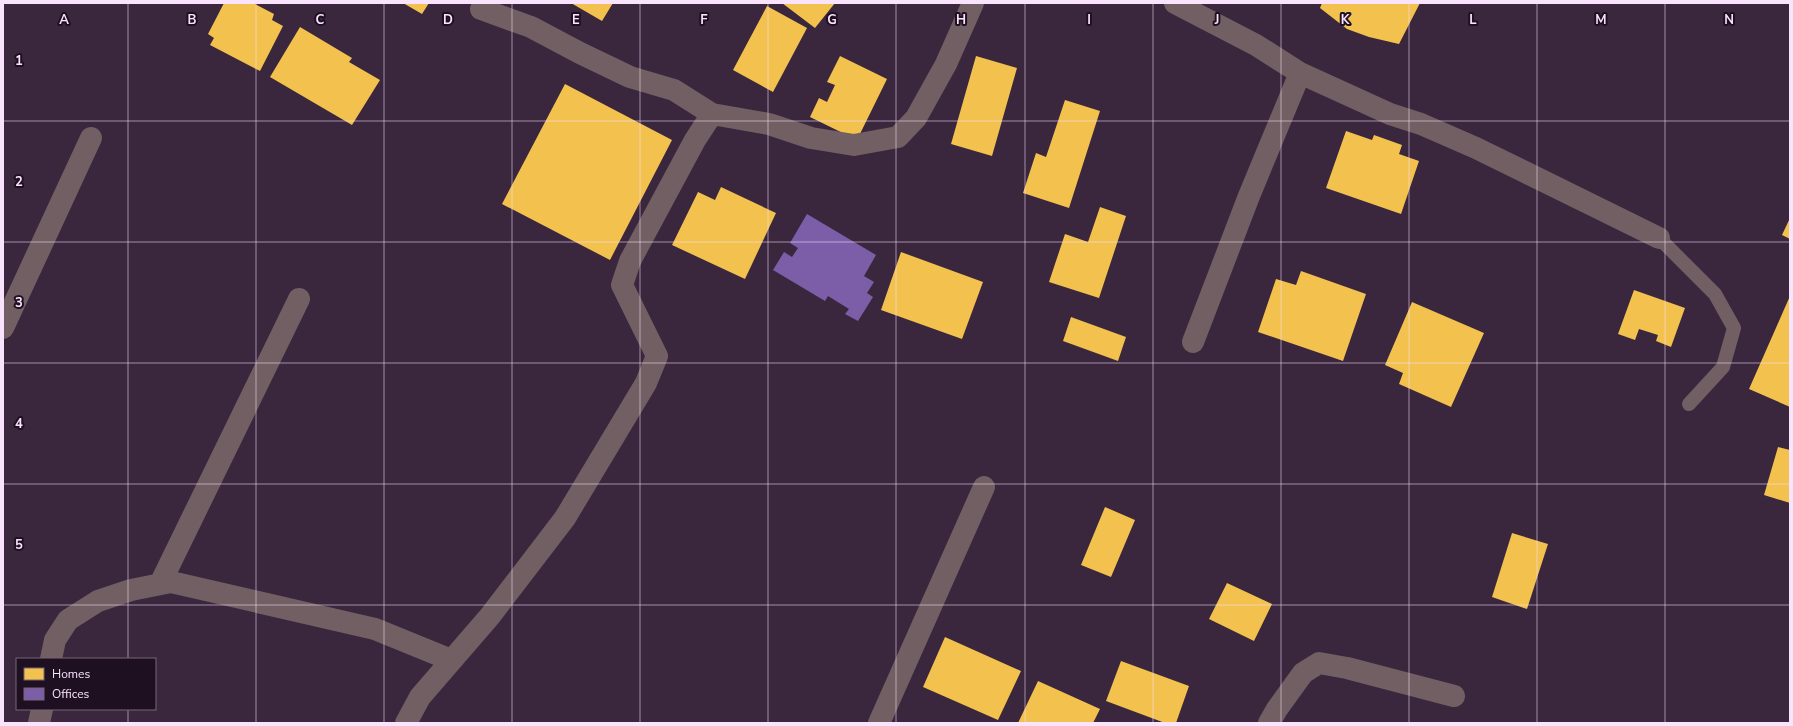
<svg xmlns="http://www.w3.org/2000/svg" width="1793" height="726" viewBox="0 0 1793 726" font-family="'Nunito Sans',sans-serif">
	<rect width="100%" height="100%" fill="#3a273e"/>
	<path fill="#f2c14e" d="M224,3h29l21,11 -2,6 11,6 -23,45 -50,-26 4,-7 -6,-4z
		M403,3h26l-7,11z
		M571,3h42l-11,18z
		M782,3h53l-20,25z
		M1322,3h98l-21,41 -30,-7 -22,-8 -27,-21z
		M767,6l40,22 -34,64 -40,-22z
		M300,27l52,31 -3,4 31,18 -28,45 -82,-48z
		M840,56l47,23 -30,61 -47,-23 9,-19 8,4 8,-17 -8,-3z
		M976,56l41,12 -25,88 -41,-12z
		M565,84l107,56 -62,120 -108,-56z
		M1065,100l35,11 -31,97 -46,-15 13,-40 10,4z
		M1346,131l26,9 2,-5 28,10 -3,9 20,7 -18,53 -75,-26z
		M721,187l55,26 -31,66 -73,-34 26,-53 17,8z
		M1100,207l26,9 -27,82 -50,-16 16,-48 23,8z
		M1790,218v21l-8,-4z
		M901,252l82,30 -21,57 -81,-29z
		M1301,271l65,23 -23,67 -85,-29 18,-53 20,6z
		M1634,290l51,18 -14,39 -15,-6 2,-6 -19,-6 -4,11 -17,-6z
		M1790,296v111l-41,-18z
		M1412,302l72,31 -33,74 -52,-23 4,-11 -18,-8z
		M1071,317l55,20 -8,24 -55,-20z
		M1778,447l12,3v53l-26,-8z
		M1105,507l30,13 -24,57 -30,-12z
		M1512,533l36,11 -21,65 -35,-12z
		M1227,583l45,21 -18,37 -45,-22z
		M945,637l76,34 -23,49 -75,-33z
		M1121,661l68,25 -13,37h-11l-59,-22z
		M1038,681l62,28 -7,14h-75z"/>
	<path fill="#7b5ea7" d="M807,214l69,41 -12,21 10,6 -7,11 6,4 -15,24 -13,-7 4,-5 -21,-13 -3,5 -52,-31 11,-18 8,5 6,-9 -8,-5z"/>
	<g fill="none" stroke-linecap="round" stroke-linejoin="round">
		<path stroke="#725f63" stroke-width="14" d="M1659,238l56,56 19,34 -11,39 -34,37"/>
		<path stroke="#725f63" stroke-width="22" d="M1175,3l81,42 44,28 90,41 31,10 55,24 183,90
			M481,9l50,18 49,26 50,24 44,13 38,24 57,10 42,14 43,7 44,-8 18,-19 30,-54 27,-61
			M3,328l88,-190
			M1193,342l56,-146 51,-123
			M160,584l139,-285
			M51,659l4,-19 13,-20 30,-19 33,-11 40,-8 204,47 76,31
			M39,723l3,-14
			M406,723l14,-26 70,-81 75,-98 81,-135 11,-27 -35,-71 8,-24 65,-121 17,-26
			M879,723l105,-236
			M1269,723l8,-14 26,-36 16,-10 28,5 107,28"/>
	</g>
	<path fill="none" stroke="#f9e3fd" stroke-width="1" stroke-opacity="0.55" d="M128,3v656M256,3v720M384,3v720M512,3v720M640,3v720M768,3v720M896,3v720M1025,3v720M1153,3v720M1281,3v720M1409,3v720M1537,3v720M1665,3v720M3,121h1787M3,242h1787M3,363h1787M3,484h1787M3,605h1787M128,709v14"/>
	<g font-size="13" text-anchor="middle" font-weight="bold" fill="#f9e3fd" stroke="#1e1021" stroke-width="4" stroke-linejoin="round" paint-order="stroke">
		<text x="64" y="24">A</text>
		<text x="192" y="24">B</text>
		<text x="320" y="24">C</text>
		<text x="448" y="24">D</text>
		<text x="576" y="24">E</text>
		<text x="704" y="24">F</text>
		<text x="832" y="24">G</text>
		<text x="961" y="24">H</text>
		<text x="1089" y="24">I</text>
		<text x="1217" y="24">J</text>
		<text x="1345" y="24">K</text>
		<text x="1473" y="24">L</text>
		<text x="1601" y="24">M</text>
		<text x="1729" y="24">N</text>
		<text x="19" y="65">1</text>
		<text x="19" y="186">2</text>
		<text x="19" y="307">3</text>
		<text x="19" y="428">4</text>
		<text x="19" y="549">5</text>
	</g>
	<rect width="1793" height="726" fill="none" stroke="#f9e3fd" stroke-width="8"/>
	<rect x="16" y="658" width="140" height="52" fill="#1e1021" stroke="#766479"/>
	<rect x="24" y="668" width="20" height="12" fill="#f2c14e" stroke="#766479"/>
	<text x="52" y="678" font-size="12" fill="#f9e3fd">Homes</text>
	<rect x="24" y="688" width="20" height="12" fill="#7b5ea7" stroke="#766479"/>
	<text x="52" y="698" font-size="12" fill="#f9e3fd">Offices</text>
</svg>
